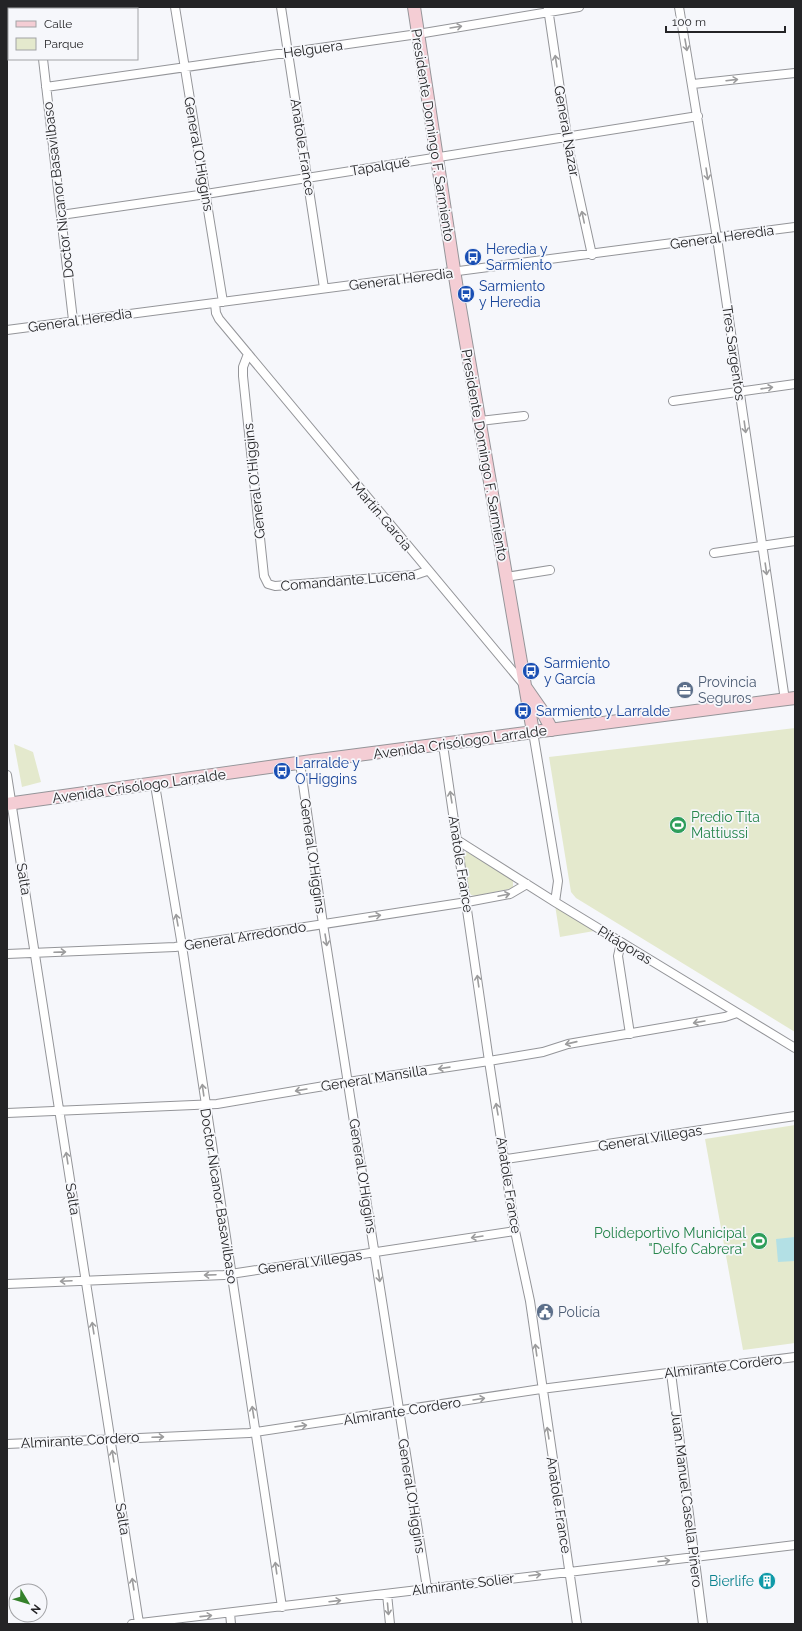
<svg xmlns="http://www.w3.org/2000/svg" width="802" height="1631" viewBox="0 0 802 1631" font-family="Raleway,sans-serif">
	<rect width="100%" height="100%" fill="#f6f7fb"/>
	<path fill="#e4e9cd" d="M795,728v304l-219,-134 -5,-6 -22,-135z
		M14,744l19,8 8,30 -19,5z
		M465,852h2l46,28v8l-37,8 -5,-1 -2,-4 -6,-35z
		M555,905l39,26 -34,6z
		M795,1125v218l-52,7 -38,-211z"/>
	<path fill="#b3e0e5" d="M795,1237v24l-17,1 -2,-23z"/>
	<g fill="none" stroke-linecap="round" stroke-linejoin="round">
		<defs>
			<path id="street" d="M36,7v2
				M175,7l48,295
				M281,7l43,281
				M679,7l38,231 68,462
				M548,8l21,142 23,105
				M43,59l30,261
				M693,84l102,-11
				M46,87l372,-53 161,-27
				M61,215l145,-21 492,-78
				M215,303l1,10 3,6 306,367
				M7,330l788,-103
				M248,354l-5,13v9l21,200 4,8 7,2 140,-11 12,-4
				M673,401l122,-17
				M480,421l44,-5
				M714,553l81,-12
				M506,577l44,-7
				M533,732l25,149 -3,21
				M443,745l46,316 26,170 15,70 47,323
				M300,763l23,161 104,664
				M7,775l132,848
				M155,785l27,161 100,661
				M457,840l98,62 240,146
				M621,943l-3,13 12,78
				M7,954l168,-7 292,-45 43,-8 17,-10
				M7,1113l210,-9 131,-22 141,-21 54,-9 25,-8 157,-27 12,-4
				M506,1159l289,-43
				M7,1284l217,-9 291,-44
				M671,1373l32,251
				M7,1444l242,-11 292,-44 254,-32
				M387,1594l3,30
				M230,1613l1,11
				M132,1624l663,-79"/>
			<path id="secondary" d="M414,7l44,289 75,436
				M526,688l16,23 10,19
				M7,804l312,-44 476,-62"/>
		</defs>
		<use href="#street" stroke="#949599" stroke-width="10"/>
		<use href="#secondary" stroke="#949599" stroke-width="14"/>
		<use href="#street" stroke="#fff" stroke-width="8"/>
		<use href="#secondary" stroke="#f4cdd4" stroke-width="12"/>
	</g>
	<defs><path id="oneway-shaft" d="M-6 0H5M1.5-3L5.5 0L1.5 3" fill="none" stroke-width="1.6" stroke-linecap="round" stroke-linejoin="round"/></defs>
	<g stroke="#9c9c9d">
		<use href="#oneway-shaft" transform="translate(456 27) rotate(-9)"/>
		<use href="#oneway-shaft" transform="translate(686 45) rotate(80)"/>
		<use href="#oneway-shaft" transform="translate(556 61) rotate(-99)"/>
		<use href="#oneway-shaft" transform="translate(732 80) rotate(-7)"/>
		<use href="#oneway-shaft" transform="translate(707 174) rotate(81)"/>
		<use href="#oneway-shaft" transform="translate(583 217) rotate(-102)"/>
		<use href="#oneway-shaft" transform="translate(767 388) rotate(-8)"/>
		<use href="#oneway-shaft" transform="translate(745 427) rotate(82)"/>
		<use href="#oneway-shaft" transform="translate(766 569) rotate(82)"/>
		<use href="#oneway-shaft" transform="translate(451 797) rotate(-99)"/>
		<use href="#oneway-shaft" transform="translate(504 895) rotate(-12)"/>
		<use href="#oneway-shaft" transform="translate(375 916) rotate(-8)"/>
		<use href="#oneway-shaft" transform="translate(177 920) rotate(-100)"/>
		<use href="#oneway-shaft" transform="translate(326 940) rotate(81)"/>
		<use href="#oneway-shaft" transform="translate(60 952) rotate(-2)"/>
		<use href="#oneway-shaft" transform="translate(478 981) rotate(-98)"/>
		<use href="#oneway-shaft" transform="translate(699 1022) rotate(170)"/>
		<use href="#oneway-shaft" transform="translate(571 1043) rotate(167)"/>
		<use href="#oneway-shaft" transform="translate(444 1068) rotate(172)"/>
		<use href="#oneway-shaft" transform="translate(203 1090) rotate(-98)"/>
		<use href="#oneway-shaft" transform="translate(301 1090) rotate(170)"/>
		<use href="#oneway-shaft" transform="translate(497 1109) rotate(-100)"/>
		<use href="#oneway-shaft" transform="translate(67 1158) rotate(-99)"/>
		<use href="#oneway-shaft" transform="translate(477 1237) rotate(171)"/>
		<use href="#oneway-shaft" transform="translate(210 1275) rotate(178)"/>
		<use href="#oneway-shaft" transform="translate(379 1276) rotate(81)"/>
		<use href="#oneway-shaft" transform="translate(66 1281) rotate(177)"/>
		<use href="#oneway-shaft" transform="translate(93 1328) rotate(-99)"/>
		<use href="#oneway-shaft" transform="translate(536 1350) rotate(-98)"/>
		<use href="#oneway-shaft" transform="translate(479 1399) rotate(-9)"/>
		<use href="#oneway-shaft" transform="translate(253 1412) rotate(-99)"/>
		<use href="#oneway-shaft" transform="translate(301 1426) rotate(-8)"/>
		<use href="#oneway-shaft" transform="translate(548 1433) rotate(-99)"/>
		<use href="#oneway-shaft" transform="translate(158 1437) rotate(-2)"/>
		<use href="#oneway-shaft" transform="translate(113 1456) rotate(-99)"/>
		<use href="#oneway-shaft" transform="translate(664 1561) rotate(-6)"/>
		<use href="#oneway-shaft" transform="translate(276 1568) rotate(-98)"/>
		<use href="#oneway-shaft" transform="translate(535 1575) rotate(-7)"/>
		<use href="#oneway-shaft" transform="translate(133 1584) rotate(-99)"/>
		<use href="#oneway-shaft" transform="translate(335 1601) rotate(-7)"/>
		<use href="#oneway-shaft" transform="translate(388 1609) rotate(85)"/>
		<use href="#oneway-shaft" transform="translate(206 1616) rotate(-6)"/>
	</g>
	<defs>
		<symbol id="bus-disc" viewBox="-11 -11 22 22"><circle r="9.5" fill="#1a4fb4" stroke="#f6f7fb"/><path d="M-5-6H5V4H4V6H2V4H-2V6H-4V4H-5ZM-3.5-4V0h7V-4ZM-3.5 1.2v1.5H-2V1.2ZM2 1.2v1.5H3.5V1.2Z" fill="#fff"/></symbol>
		<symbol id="office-disc" viewBox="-11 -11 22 22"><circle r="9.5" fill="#5c6f8a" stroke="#f6f7fb"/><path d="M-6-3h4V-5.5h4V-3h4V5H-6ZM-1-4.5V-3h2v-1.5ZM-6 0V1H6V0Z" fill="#fff"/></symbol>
		<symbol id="stadium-disc" viewBox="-11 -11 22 22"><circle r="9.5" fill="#2e9e5b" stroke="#f6f7fb"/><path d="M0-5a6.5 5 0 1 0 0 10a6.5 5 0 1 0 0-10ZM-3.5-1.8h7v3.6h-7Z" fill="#fff"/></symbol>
		<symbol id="civic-disc" viewBox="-11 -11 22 22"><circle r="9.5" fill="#5c6f8a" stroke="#f6f7fb"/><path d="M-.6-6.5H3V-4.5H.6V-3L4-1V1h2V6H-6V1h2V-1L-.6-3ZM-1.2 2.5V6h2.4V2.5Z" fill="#fff"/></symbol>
		<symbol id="building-disc" viewBox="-11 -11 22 22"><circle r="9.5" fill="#0f9aa8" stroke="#f6f7fb"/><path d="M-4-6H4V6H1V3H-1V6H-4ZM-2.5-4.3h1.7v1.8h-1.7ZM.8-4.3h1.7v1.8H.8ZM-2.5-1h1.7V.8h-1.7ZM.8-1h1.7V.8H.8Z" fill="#fff"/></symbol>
	</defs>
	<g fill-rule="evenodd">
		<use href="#bus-disc" x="463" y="247" width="20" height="20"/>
		<use href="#bus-disc" x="456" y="284" width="20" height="20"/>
		<use href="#bus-disc" x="521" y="661" width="20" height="20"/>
		<use href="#office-disc" x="675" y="680" width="20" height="20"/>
		<use href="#bus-disc" x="513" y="701" width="20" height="20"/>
		<use href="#bus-disc" x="272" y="761" width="20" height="20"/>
		<use href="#stadium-disc" x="668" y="815" width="20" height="20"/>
		<use href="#stadium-disc" x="749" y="1231" width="20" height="20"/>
		<use href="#civic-disc" x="535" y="1302" width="20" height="20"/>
		<use href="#building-disc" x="757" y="1571" width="20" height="20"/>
	</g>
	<g text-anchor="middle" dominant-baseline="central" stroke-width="3.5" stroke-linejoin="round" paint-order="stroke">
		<g font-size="14" fill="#242426" stroke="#f6f7fb">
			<text transform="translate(313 49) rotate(-8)">Helguera</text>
			<text transform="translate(567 131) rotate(80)">General Nazar</text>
			<text transform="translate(433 135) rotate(81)">Presidente Domingo F. Sarmiento</text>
			<text transform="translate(303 147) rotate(81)">Anatole France</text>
			<text transform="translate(199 154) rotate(80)">General O'Higgins</text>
			<text transform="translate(380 166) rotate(-9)">Tapalqué</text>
			<text transform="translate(58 190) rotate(-97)">Doctor Nicanor Basavilbaso</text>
			<text transform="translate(722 237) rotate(-8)">General Heredia</text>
			<text transform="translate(401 279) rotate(-7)">General Heredia</text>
			<text transform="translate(80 320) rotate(-8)">General Heredia</text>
			<text transform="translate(734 353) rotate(82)">Tres Sargentos</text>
			<text transform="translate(485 455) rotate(80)">Presidente Domingo F. Sarmiento</text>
			<text transform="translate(254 481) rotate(-96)">General O'Higgins</text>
			<text transform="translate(382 516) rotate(50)">Martín García</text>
			<text transform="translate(348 580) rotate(-5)">Comandante Lucena</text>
			<text transform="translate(460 742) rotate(-8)">Avenida Crisólogo Larralde</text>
			<text transform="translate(139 786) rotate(-8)">Avenida Crisólogo Larralde</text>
			<text transform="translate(313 856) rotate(82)">General O'Higgins</text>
			<text transform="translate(461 864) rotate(81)">Anatole France</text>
			<text transform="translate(24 879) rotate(81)">Salta</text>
			<text transform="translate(245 936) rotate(-9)">General Arredondo</text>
			<text transform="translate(625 945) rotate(31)">Pitágoras</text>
			<text transform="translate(374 1078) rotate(-9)">General Mansilla</text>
			<text transform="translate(650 1138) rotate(-9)">General Villegas</text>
			<text transform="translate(363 1176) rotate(81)">General O'Higgins</text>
			<text transform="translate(509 1185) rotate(81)">Anatole France</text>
			<text transform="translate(219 1196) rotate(81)">Doctor Nicanor Basavilbaso</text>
			<text transform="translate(73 1199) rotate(81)">Salta</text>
			<text transform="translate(310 1262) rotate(-8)">General Villegas</text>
			<text transform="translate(723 1366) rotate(-7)">Almirante Cordero</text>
			<text transform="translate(402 1411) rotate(-9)">Almirante Cordero</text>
			<text transform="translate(80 1440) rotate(-3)">Almirante Cordero</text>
			<text transform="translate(412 1496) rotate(81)">General O'Higgins</text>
			<text transform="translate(687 1499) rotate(83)">Juan Manuel Casella Piñero</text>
			<text transform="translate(559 1505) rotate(81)">Anatole France</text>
			<text transform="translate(123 1519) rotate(81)">Salta</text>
			<text transform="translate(463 1584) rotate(-7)">Almirante Solier</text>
		</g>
		<g font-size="14" fill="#164399" stroke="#f6f7fb" text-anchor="start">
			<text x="486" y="249">Heredia y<tspan x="486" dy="16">Sarmiento</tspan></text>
			<text x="479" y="286">Sarmiento<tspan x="479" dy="16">y Heredia</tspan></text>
			<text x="544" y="663">Sarmiento<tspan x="544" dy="16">y García</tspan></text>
			<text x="536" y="711">Sarmiento y Larralde</text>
			<text x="295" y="763">Larralde y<tspan x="295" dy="16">O'Higgins</tspan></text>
		</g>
		<g font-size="14" fill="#4e5e75" stroke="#f6f7fb" text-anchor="start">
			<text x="698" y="682">Provincia<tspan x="698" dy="16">Seguros</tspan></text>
			<text x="558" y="1312">Policía</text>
		</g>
		<g font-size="14" fill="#27864d" stroke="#f6f7fb" text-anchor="start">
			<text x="691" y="817">Predio Tita<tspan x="691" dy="16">Mattiussi</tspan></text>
			<text x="746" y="1233" text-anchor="end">Polideportivo Municipal<tspan x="746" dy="16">"Delfo Cabrera"</tspan></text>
		</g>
		<g font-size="14" fill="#0d838f" stroke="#f6f7fb" text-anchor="end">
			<text x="754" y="1581">Bierlife</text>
		</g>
	</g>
	<rect width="802" height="1631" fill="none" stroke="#242426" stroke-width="16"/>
	<rect x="8" y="8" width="130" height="52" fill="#f6f7fb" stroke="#a2a3a6"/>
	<rect x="16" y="21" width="20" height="6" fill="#f4cdd4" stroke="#a2a3a6"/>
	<text x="44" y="28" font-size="12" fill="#242426">Calle</text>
	<rect x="16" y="38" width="20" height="12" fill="#e4e9cd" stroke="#a2a3a6"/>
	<text x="44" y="48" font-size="12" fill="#242426">Parque</text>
	<g transform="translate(28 1603) rotate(128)"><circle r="19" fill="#f6f7fb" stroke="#a2a3a6"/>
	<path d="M0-3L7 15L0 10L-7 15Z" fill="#34812a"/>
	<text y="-6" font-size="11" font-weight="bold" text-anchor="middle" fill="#242426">N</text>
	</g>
	<path d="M666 26v6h119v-6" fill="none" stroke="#242426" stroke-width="2"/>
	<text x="672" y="26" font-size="12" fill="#242426" stroke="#f6f7fb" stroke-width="3" paint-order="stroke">100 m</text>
</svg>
